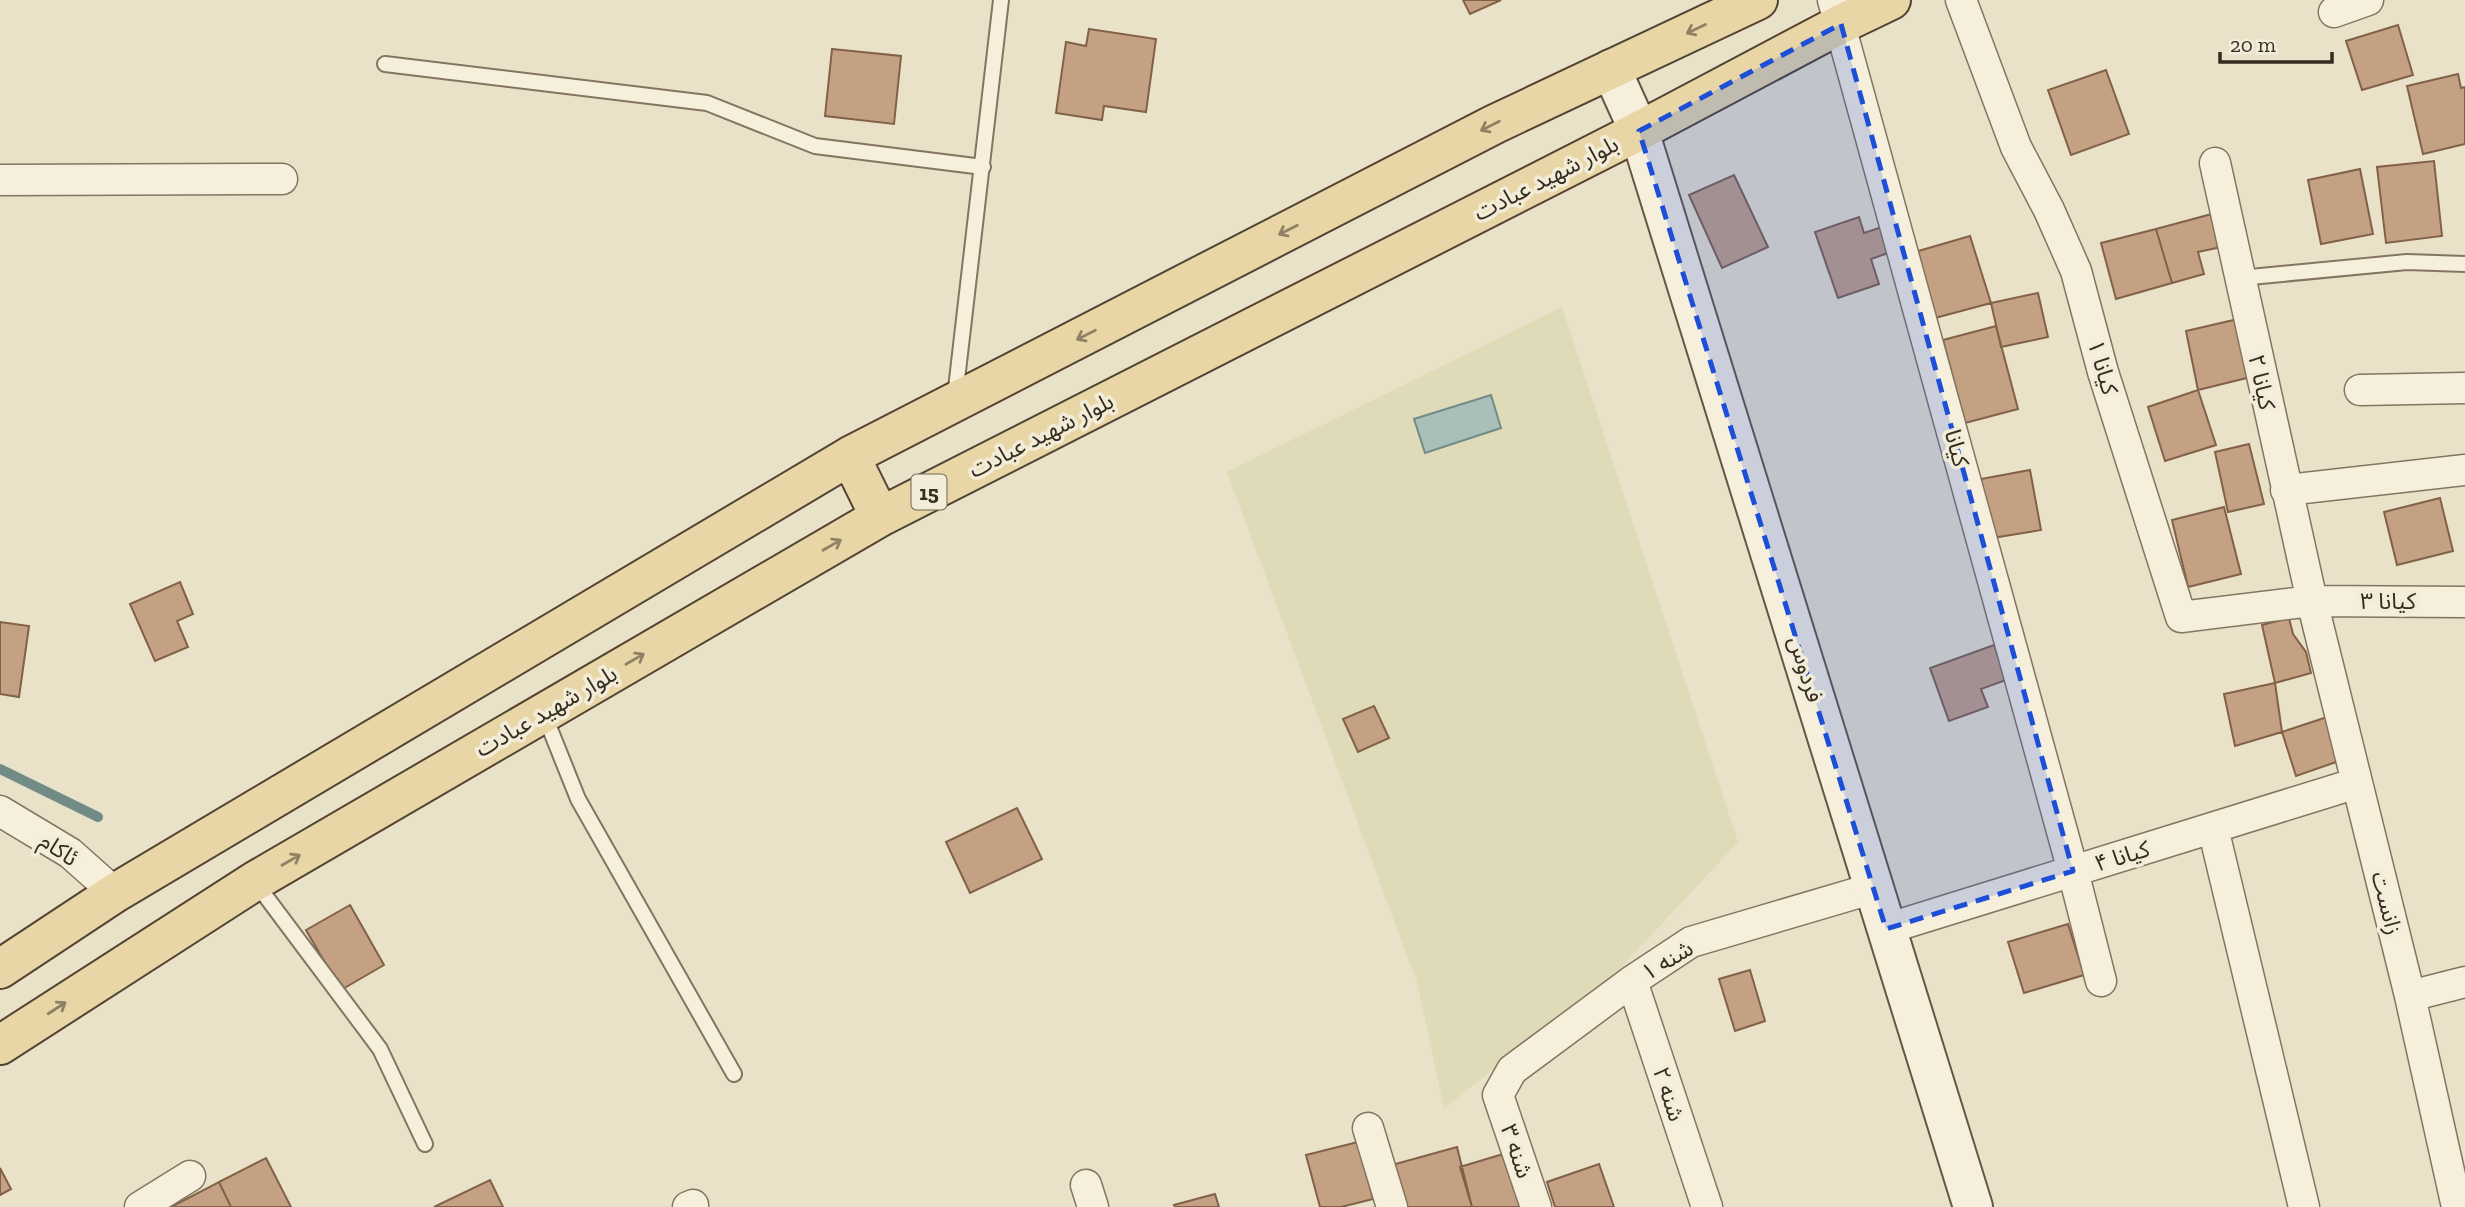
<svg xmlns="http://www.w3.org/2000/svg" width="2465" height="1207" viewBox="0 0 2465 1207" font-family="'Zilla Slab','Noto Sans Arabic',serif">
	<rect width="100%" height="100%" fill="#eae1c9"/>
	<path fill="#dfdab7" d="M1562,307l176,535 -123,132 -171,134 -27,-126 -190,-510z"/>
	<path fill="#a9bfb9" stroke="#718c87" stroke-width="2" d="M1491,395l10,33 -76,25 -11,-34z"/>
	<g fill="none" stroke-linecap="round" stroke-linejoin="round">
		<path stroke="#718c87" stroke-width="10" d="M0,769l98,48"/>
	</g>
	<path fill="#c4a183" stroke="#816148" stroke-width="2" d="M1463,0h38l-31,14z
		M2398,25l15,50 -51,15 -16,-49z
		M1089,29l67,10 -10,73 -42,-6 -2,14 -46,-7 10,-71 20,4z
		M832,49l69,7 -7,68 -69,-8z
		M2106,70l23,64 -58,21 -23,-65z
		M2458,74l3,14 4,-1v57l-42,10 -16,-68z
		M2434,161l8,75 -56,7 -9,-76z
		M2360,169l13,65 -52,10 -13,-64z
		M1734,175l34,72 -46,21 -33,-73z
		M2219,212l7,34 -28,6 6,22 -32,9 -16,-54z
		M1859,217l5,16 21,-7 9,25 -23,8 8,25 -41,14 -23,-66z
		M2156,229l16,54 -56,16 -15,-56z
		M1970,236l21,67 -56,15 -20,-66z
		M2038,293l10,44 -47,10 -10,-44z
		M2238,319l13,58 -53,13 -12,-59z
		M1996,326l22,83 -53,14 -22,-83z
		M2198,390l18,55 -51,16 -17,-54z
		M2249,444l15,60 -36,8 -13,-60z
		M2030,470l11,60 -49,8 -11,-59z
		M2440,498l13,53 -56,14 -13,-53z
		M2224,507l17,67 -53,13 -16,-67z
		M180,582l13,32 -16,7 11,26 -33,14 -25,-57z
		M2289,618l4,16 13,18 5,21 -36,10 -13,-58z
		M0,622l29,4 -10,71 -19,-3z
		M1994,645l12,35 -25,9 7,18 -39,14 -19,-53z
		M2275,683l7,49 -47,14 -11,-52z
		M1374,706l15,32 -31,14 -15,-33z
		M2327,717l15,43 -46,16 -14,-44z
		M1017,808l25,51 -72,34 -24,-51z
		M350,905l34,60 -43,25 -35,-60z
		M2068,924l16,51 -60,18 -16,-51z
		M1750,970l15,51 -30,10 -16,-52z
		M1358,1142l15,57 -32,8h-21l-14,-52z
		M1457,1147l15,60h-69l-11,-42z
		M1513,1151l17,56h-58l-12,-40z
		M266,1158l25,49h-60l-12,-25z
		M1599,1164l15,43h-59l-8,-25z
		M0,1168l11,21 -11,6z
		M490,1180l13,27h-69z
		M219,1182l12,25h-60z
		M1215,1194l4,13h-44l-1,-2z"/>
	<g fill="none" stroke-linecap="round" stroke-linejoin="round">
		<defs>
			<path id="lane" d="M385,64l322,39 108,43 168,21
				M2240,278l167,-16 58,2
				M955,397l46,-397
				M544,714l34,85 156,275
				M255,882l125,167 45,95"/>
			<path id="street" d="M1833,0l240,871 28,110
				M1961,0l55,147 33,63 27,61 27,101 78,245 131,-16 153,1
				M2334,12l34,-12
				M2215,163l97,438 98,395 47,211
				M0,180l282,-1
				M2360,390l105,-2
				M2286,490l179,-20
				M0,811l70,42 45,40
				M2213,828l91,379
				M1886,929l471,-146
				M1632,981l75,226
				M2410,996l55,-14
				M1368,1128l24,79
				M1086,1185l7,22
				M140,1207l50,-31
				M688,1207l5,-2
				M1536,1207l-38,-112 14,-25 120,-89 59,-39 183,-54"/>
			<path id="secondary" d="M1611,69l28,62 334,1076"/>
			<path id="primary" d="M850,456l30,61
				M0,969l115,-76 735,-437 645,-332 263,-124
				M0,1045l255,-164 625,-364 759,-386 202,-107 50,-24"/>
		</defs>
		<use href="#lane" stroke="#847560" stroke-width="18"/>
		<use href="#street" stroke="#847560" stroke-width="33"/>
		<use href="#secondary" stroke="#665643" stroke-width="42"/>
		<use href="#primary" stroke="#534333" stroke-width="42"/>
		<use href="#lane" stroke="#f5efdc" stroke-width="14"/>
		<use href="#street" stroke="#f5efdc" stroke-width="30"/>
		<use href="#secondary" stroke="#f5efdc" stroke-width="38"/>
		<use href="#primary" stroke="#e8d6a6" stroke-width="38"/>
	</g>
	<defs><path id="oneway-shaft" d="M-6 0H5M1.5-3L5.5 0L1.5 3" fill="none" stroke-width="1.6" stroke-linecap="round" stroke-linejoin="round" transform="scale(1.75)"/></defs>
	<g stroke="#8f8264">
		<use href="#oneway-shaft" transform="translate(1696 29) rotate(155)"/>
		<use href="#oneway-shaft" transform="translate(1490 126) rotate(153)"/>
		<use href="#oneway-shaft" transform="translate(1288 230) rotate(153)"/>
		<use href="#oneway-shaft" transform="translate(1086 335) rotate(153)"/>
		<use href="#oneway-shaft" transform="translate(832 545) rotate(-30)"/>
		<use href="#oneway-shaft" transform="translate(635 659) rotate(-30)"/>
		<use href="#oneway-shaft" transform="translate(291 860) rotate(-30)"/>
		<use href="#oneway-shaft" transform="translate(57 1008) rotate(-33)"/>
	</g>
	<path fill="#1d4ed8" fill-opacity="0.2" stroke="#1d4ed8" stroke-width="5" stroke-dasharray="14 9" stroke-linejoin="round" d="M1841,24l232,847 -187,58 -247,-798z"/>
	<g text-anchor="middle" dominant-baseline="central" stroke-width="7" stroke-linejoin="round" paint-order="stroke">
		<rect fill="#f2ecd8" stroke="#6e6659" stroke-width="2" x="911.5" y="474.5" width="35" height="35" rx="5"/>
		<g font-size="21" font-weight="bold" fill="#362d22">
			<text x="929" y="492">15</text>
		</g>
		<g font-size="23" fill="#362d22" stroke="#f2ecd8">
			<text transform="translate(1546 178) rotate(-27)">بلوار شهید عبادت</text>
			<text transform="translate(2103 367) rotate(74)">کیانا ۱</text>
			<text transform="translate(2262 382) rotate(78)">کیانا ۲</text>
			<text transform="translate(1041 435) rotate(-27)">بلوار شهید عبادت</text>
			<text transform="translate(1957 448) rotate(75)">کیانا</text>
			<text x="2388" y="601">کیانا ۳</text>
			<text transform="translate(1806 669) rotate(73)">فردوس</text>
			<text transform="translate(546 711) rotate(-30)">بلوار شهید عبادت</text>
			<text transform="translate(59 849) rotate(34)">ئاکام</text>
			<text transform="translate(2122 856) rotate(-17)">کیانا ۴</text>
			<text transform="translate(2387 903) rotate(76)">زانست</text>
			<text transform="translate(1667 960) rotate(-31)">شنه ۱</text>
			<text transform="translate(1669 1094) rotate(72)">شنه ۲</text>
			<text transform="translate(1517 1151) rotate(71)">شنه ۳</text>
		</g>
	</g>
	<path d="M2220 52v10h112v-10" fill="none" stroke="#362d22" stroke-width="3.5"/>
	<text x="2230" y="52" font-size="21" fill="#362d22" stroke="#f2ecd8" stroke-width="5" paint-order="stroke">20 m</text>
</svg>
